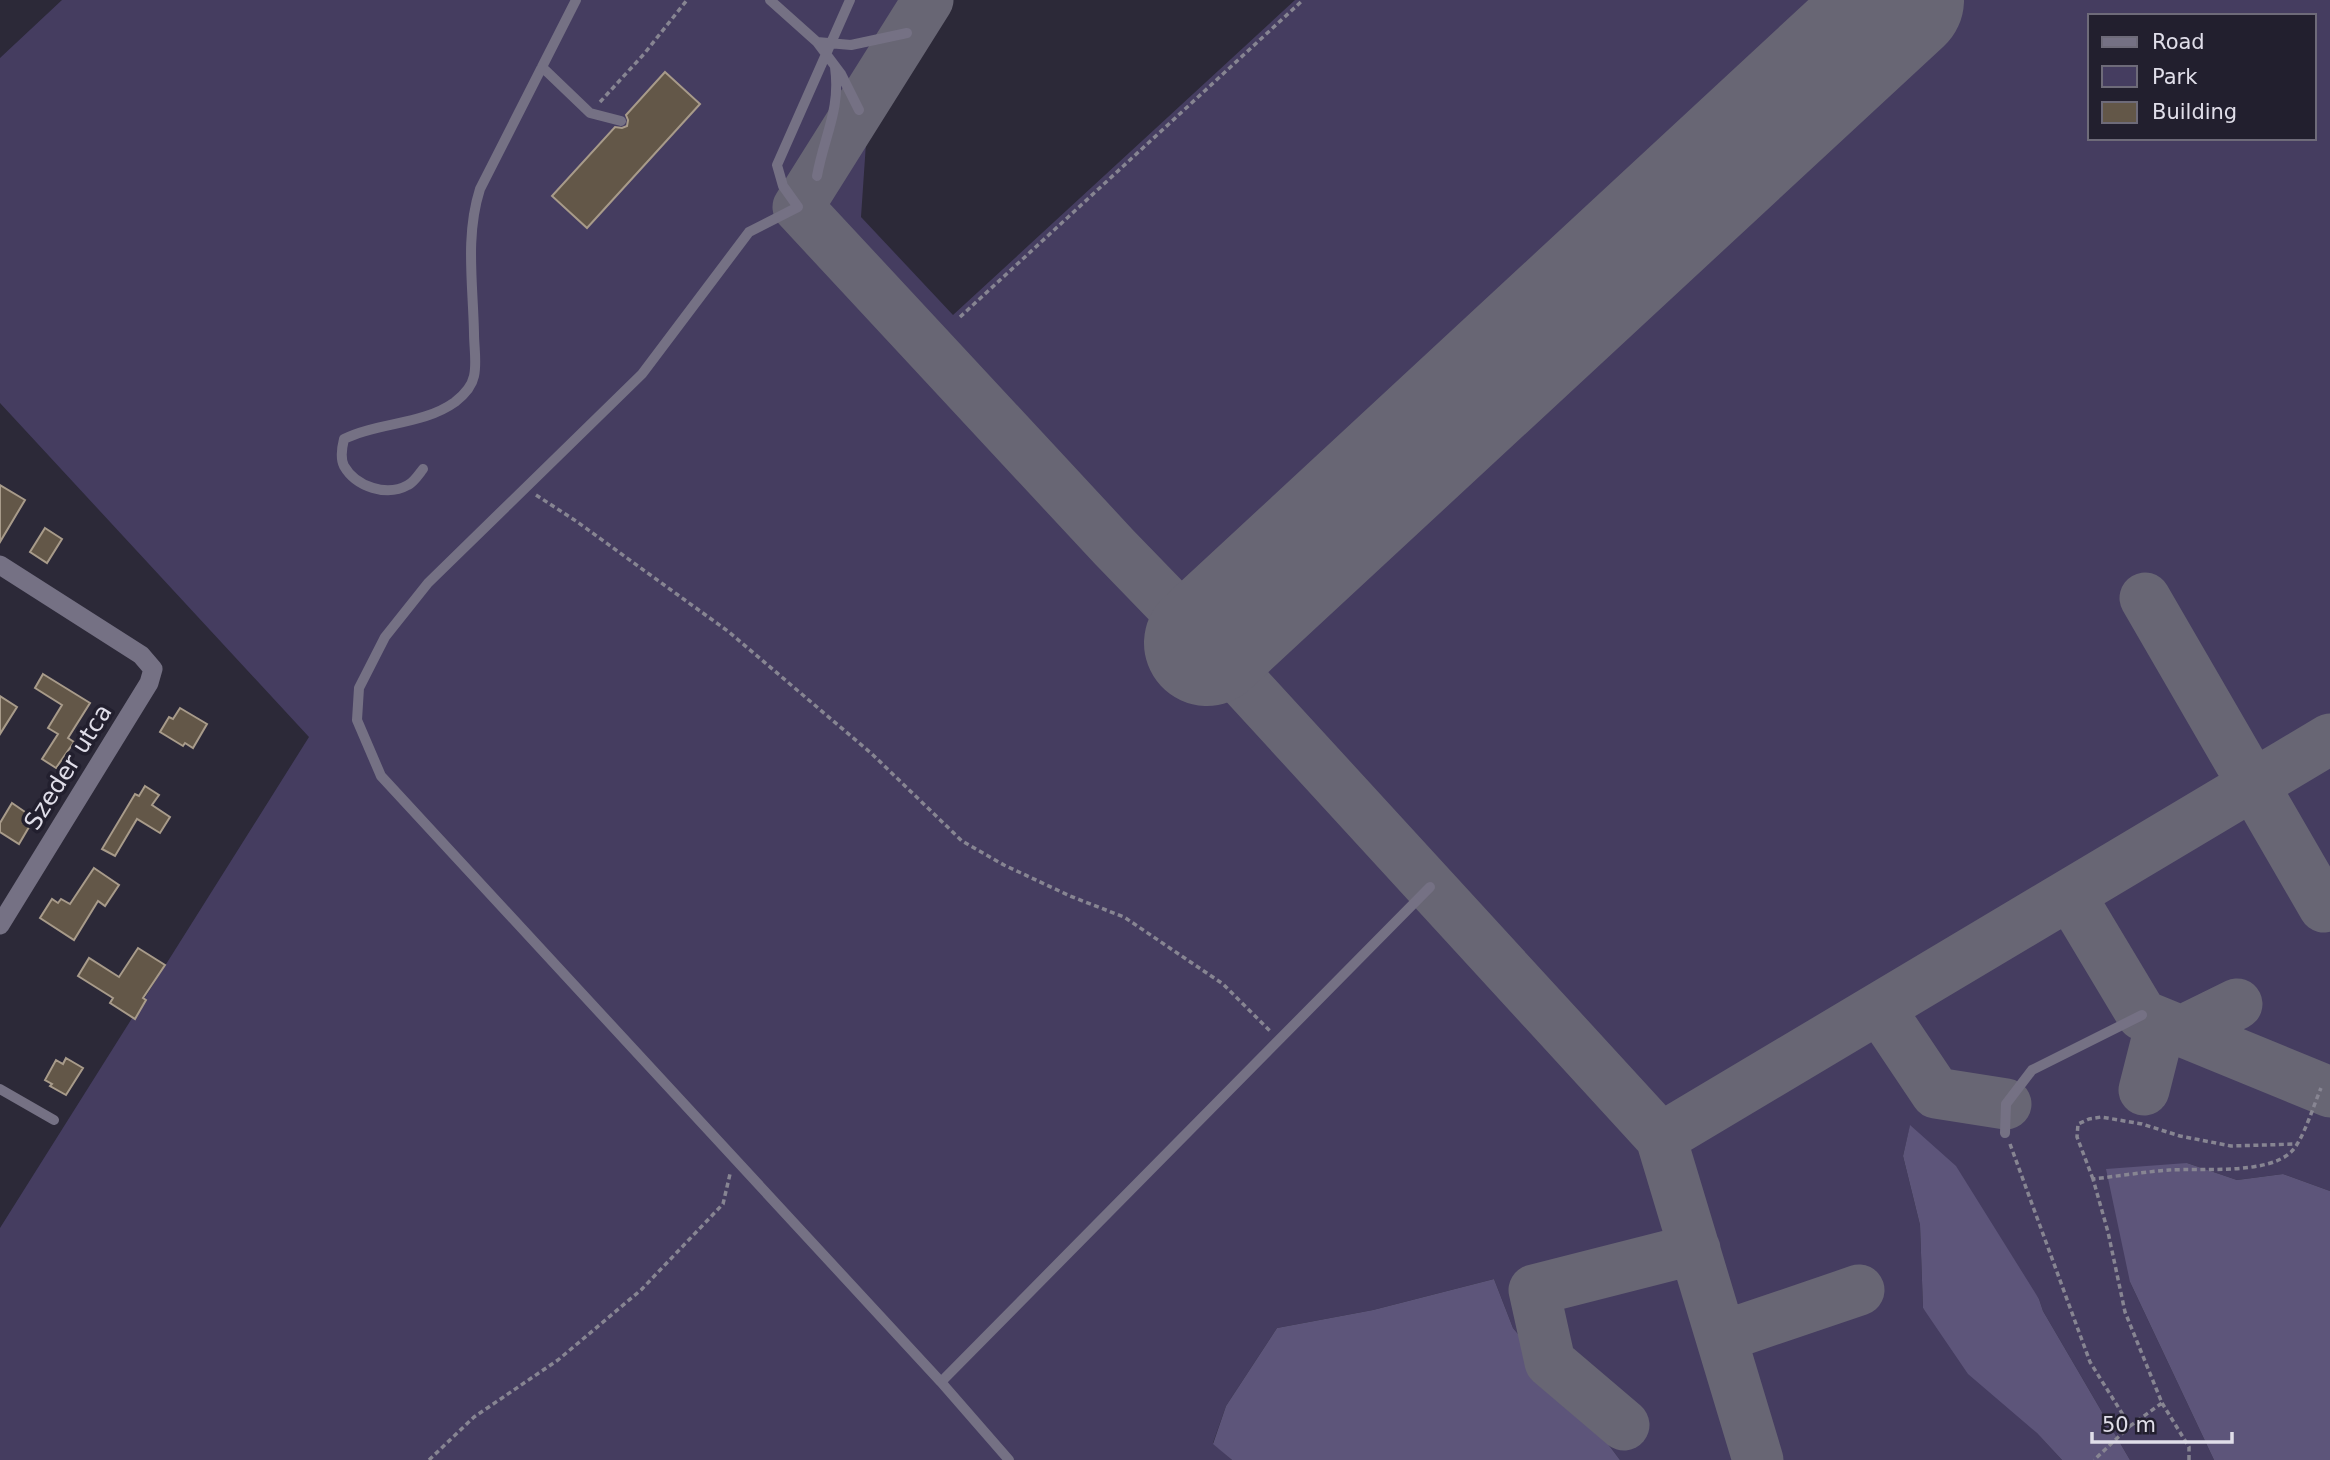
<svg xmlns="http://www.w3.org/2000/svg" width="2330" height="1460" viewBox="0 0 2330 1460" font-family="'DejaVu Sans',sans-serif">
	<rect width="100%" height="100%" fill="#2c2938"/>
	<path fill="#453d60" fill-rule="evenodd" d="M62,0h891l-87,143 -5,74 92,98 342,-315h1035v1191l-47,-17 -46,6 -50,-17 -57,119 84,178h-84l-87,-149 -4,-12 -129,-173 -7,30 17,69 3,83 139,152h-442l-24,-32 -83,-100 -19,-49 -121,31 -96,18 -51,78 -13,37 19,17h-1232v-232l309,-491 -309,-334v-345zM2090,16h224v122h-224z"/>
	<path fill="#5d557a" d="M1910,1125l46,41 83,133 4,12 87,149h-68l-25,-27 -69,-59 -45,-66 -3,-83 -17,-69z
		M2187,1163l50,17 46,-6 47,17v269h-116l-84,-178 -24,-113z
		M1494,1279l19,49 83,100 24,32h-388l-19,-16 13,-38 51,-78 96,-18z"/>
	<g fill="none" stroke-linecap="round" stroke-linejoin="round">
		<path stroke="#686674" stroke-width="51" d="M928,0l-130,207 316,340 93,96 454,495 97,322
			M2145,598l179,309
			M2070,895l72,120 188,77
			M1879,1008l57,85 70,11
			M2182,1031l55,-27
			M2144,1090l17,-67
			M1661,1138l669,-399
			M1721,1337l138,-47
			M1624,1425l-74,-63 -16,-72 161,-41"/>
		<path stroke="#686674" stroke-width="126" d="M1207,643l694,-643"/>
	</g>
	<path fill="#635748" stroke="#a89b8a" stroke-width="2" d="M665,72l35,32 -113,124 -35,-32 63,-69 7,1 5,-2 1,-6 -2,-5z
		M0,485l25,15 -25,42z
		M45,528l17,11 -15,24 -17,-11z
		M43,674l47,29 -22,35 6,4 -18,26 -14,-9 16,-25 -10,-6 14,-23 -27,-17z
		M0,696l17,11 -17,27z
		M180,708l27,16 -14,24 -8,-5 -2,3 -23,-14 9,-15 4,2z
		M145,786l14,9 -7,10 18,12 -10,16 -23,-14 -22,37 -13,-7 33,-55 4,2z
		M12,803l16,11 -5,9 6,4 -10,17 -19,-12v-9z
		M94,868l25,17 -14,21 -7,-5 -24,39 -34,-22 12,-19 6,4 3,-4 9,5z
		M138,948l27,17 -22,33 3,2 -11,19 -25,-16 3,-5 -35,-22 11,-18 30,19z
		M66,1058l17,10 -17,27 -16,-9 2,-2 -7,-4 11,-20 7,4z"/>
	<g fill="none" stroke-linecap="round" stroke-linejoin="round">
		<path stroke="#878592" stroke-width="3.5" stroke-dasharray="5 3.5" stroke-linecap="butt" d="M600,102l44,-48 43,-54
			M960,317l343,-317
			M536,495l40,26 153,111 143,122 90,87 42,24 66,31 54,21 99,67 48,48
			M2010,1144l80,218 40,64 -36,34
			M2093,1179l-16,-42 1,-13 11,-5 12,-2 41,7 38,12 51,10 65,-2
			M2162,1403l27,44v13
			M2130,1426l32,-23 -37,-91 -17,-80 -15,-53c25,-3 51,-7 76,-9 32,-2 98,5 122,-18 12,-11 23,-48 30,-64
			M429,1460l45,-43 84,-57 83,-70 82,-86 7,-30"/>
		<path stroke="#757184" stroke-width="10" d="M770,0l47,42
			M850,0l-73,165 6,21 15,21 -49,25 -107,142 -214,209 -43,54 -26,51 -2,32 24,56 560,606 68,78
			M542,67l48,46 31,8
			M859,110l-18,-36 -24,-32 34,3 56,-12
			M817,176c7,-40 24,-66 18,-109
			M423,469c-4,5 -9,13 -15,16 -21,12 -52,2 -64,-19 -4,-8 -2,-19 0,-27 35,-17 79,-14 111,-37 9,-7 17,-16 19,-26 3,-13 0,-29 0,-43 -1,-49 -9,-97 6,-144l96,-189
			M0,1089l54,31
			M2005,1133l1,-29 26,-34 110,-55
			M941,1382l489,-495"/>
		<path stroke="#757184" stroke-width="19" d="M0,565l141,90 12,14 -4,14 -149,242"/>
	</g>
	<g text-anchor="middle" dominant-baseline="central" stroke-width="7" stroke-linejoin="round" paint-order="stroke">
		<g font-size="24" fill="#e0dee9" stroke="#221f2e">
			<text transform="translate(68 767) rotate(-58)">Szeder utca</text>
		</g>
	</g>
	<rect x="2088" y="14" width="228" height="126" fill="#221f2e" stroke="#6e6b79" stroke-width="2"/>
	<rect x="2102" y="37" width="35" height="10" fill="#757184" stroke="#6e6b79" stroke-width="2"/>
	<text x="2152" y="49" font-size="21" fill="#e0dee9">Road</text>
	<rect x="2102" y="66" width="35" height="21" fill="#453d60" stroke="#6e6b79" stroke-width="2"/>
	<text x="2152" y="84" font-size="21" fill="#e0dee9">Park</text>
	<rect x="2102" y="102" width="35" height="21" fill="#635748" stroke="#6e6b79" stroke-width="2"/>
	<text x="2152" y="119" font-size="21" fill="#e0dee9">Building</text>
	<path d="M2092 1432v10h140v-10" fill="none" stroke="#e0dee9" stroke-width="3.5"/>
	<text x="2102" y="1432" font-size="21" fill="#e0dee9" stroke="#221f2e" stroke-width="5" paint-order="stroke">50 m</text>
</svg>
